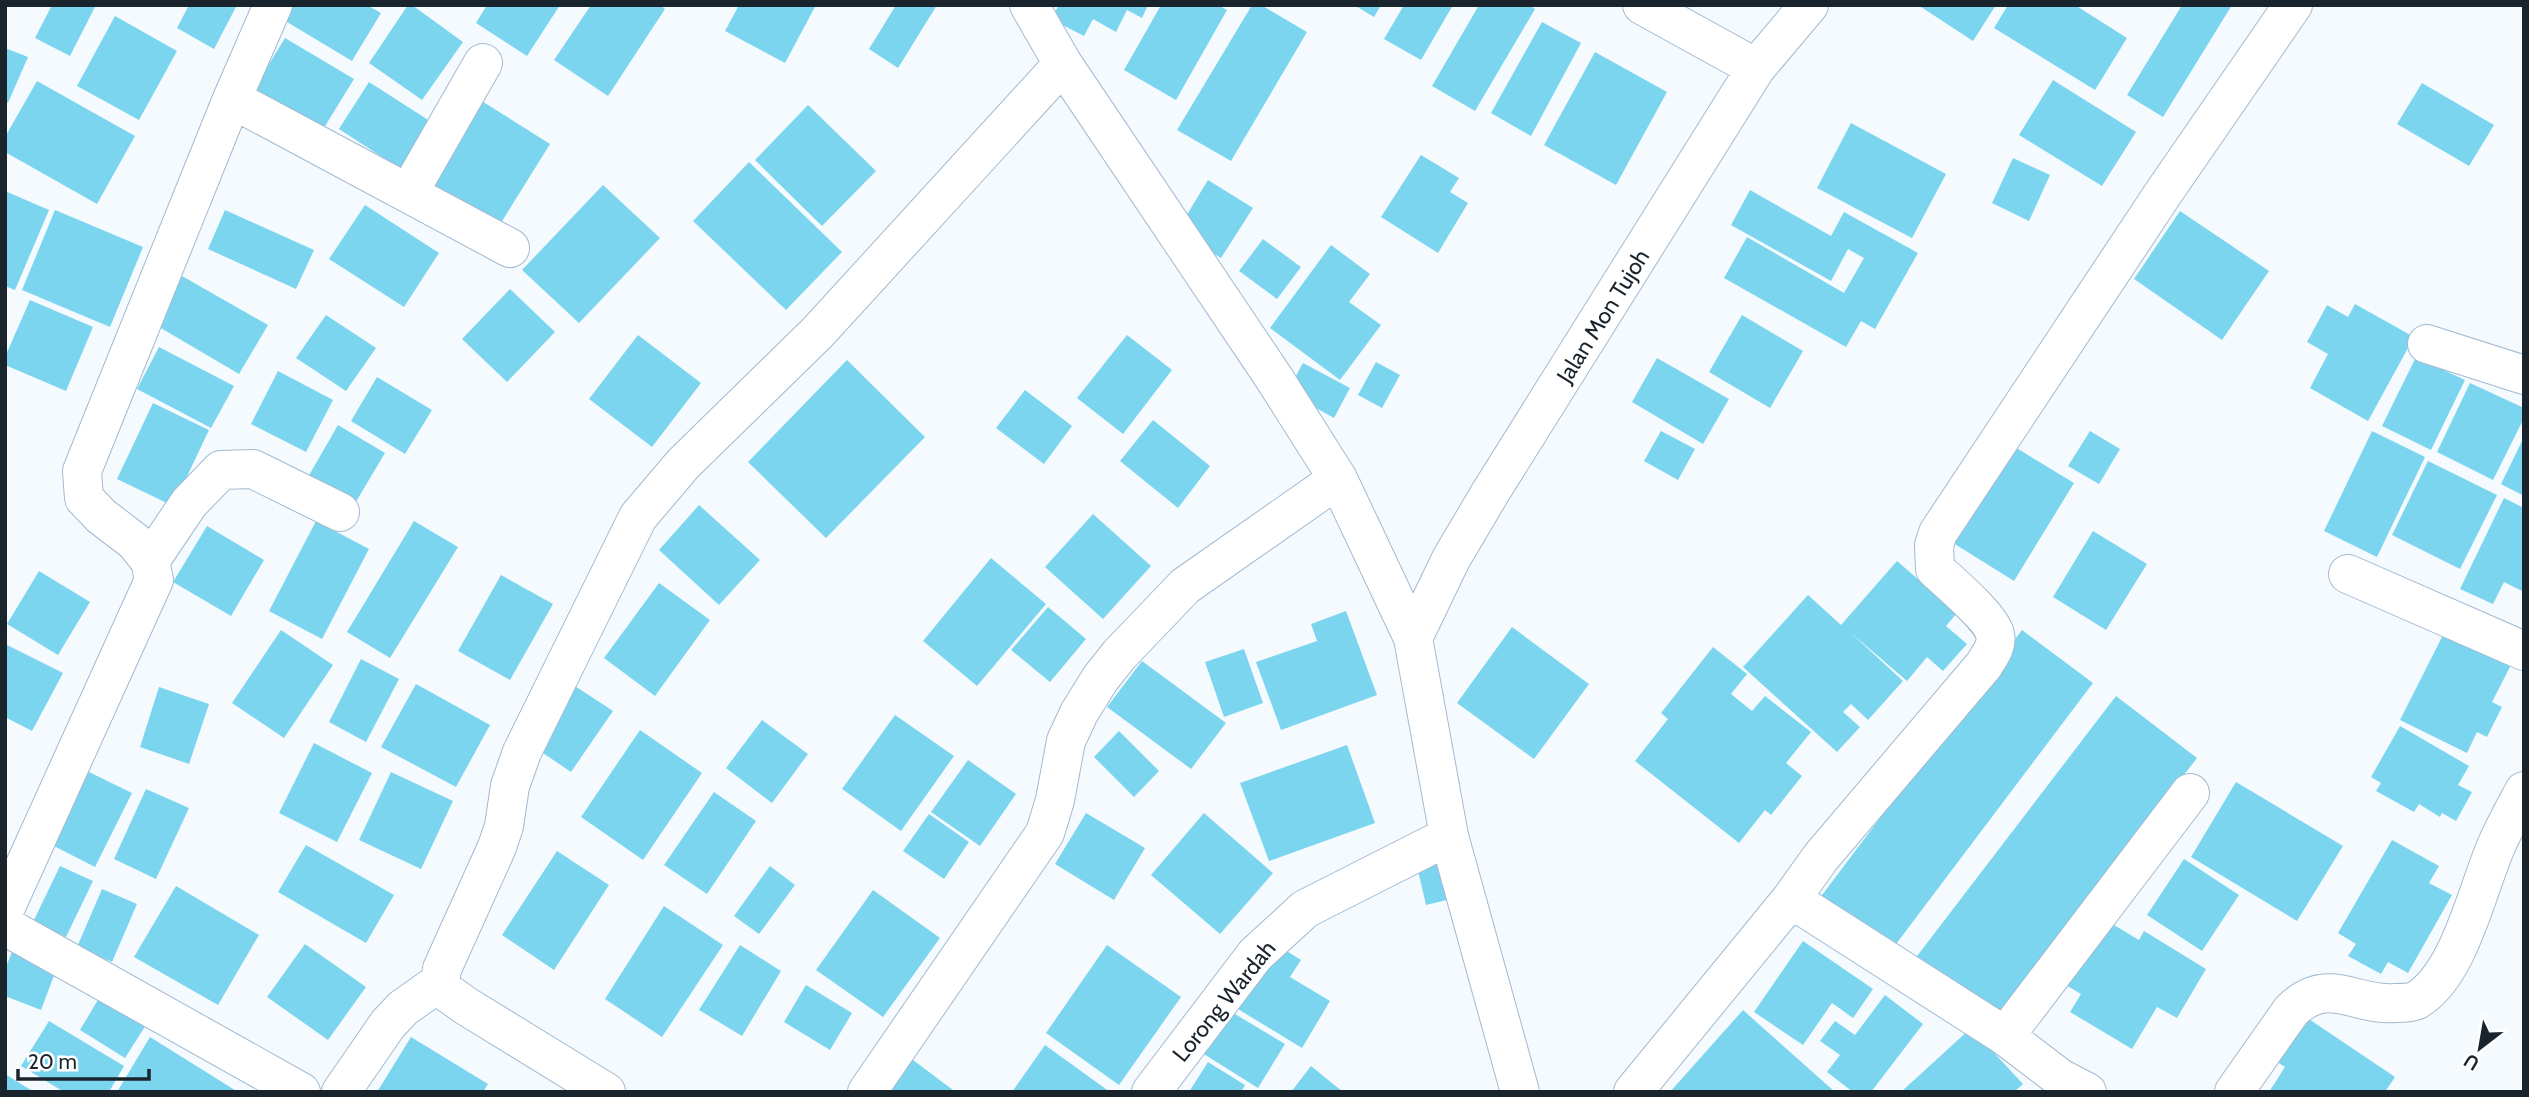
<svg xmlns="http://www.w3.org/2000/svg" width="2529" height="1097" viewBox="0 0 2529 1097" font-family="Cabin,sans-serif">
	<rect width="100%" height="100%" fill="#f5faff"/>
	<path fill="#7cd5ef" d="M52,5h44l-26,51 -35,-18z
		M189,5h48l-23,44 -37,-21z
		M284,5h83l14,8 -29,48 -75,-45z
		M408,5h4l51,37 -41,58 -53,-37z
		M487,5h73l-33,51 -51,-33z
		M591,5h69l5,4 -57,87 -54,-36z
		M739,5h77l-31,58 -60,-32z
		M896,5h41l-39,63 -29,-19z
		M1059,5h89l-6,13 -15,-8 -11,22 -23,-13 -9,17 -33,-17z
		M1161,5h57l9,5 -51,90 -52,-30z
		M1252,5h9l46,27 -76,129 -54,-31z
		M1354,5h27l-7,12z
		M1404,5h49l-32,55 -37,-21z
		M1479,5h50l6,4 -60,102 -43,-25z
		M1918,5h78l-23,36z
		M2008,5h67l52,33 -32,52 -101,-62z
		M2182,5h50l-69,112 -36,-22z
		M115,16l62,35 -38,69 -62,-34z
		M1542,22l39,21 -50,93 -40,-23z
		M285,38l69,41 -35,57 -69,-41z
		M5,48l23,9 -20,46 -3,-1z
		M1595,52l72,40 -51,93 -72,-40z
		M2053,80l83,52 -34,54 -83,-51z
		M37,81l98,55 -38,68 -92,-52v-15z
		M369,82l64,41 -31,47 -63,-41z
		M2422,83l72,42 -25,41 -72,-42z
		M477,98l73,46 -51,82 -73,-46z
		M808,105l68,66 -54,55 -67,-66z
		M1851,123l95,51 -34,64 -95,-50z
		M1421,155l38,23 -9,14 18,11 -30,50 -57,-36z
		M2013,158l37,17 -21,46 -37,-18z
		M749,162l93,90 -56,58 -93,-89z
		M1208,180l45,28 -32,50 -44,-27z
		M603,185l57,53 -81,85 -57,-53z
		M1750,190l81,46 13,-24 74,41 -43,76 -14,-8 -15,26 -122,-69 23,-41 97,56 20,-35 -16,-9 -17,32 -100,-56z
		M5,191l44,19 -34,80 -10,-4z
		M365,205l74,48 -35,54 -75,-48z
		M55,210l88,37 -33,80 -88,-37z
		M225,210l89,40 -18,39 -88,-40z
		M2180,211l89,60 -47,69 -88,-61z
		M1263,239l38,28 -24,32 -38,-28z
		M1331,245l39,29 -21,28 32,23 -41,55 -70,-52z
		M182,276l86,49 -29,49 -85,-50z
		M510,289l45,43 -48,50 -45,-43z
		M30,300l63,27 -27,64 -61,-26v-8z
		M2355,304l59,33 -46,84 -58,-33 18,-34 -21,-12 20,-37 21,12z
		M326,315l50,33 -30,43 -50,-33z
		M1742,315l61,36 -33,57 -61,-36z
		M638,335l63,48 -49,64 -63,-48z
		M1127,335l45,35 -49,64 -46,-36z
		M159,347l75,39 -23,42 -74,-39z
		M2416,357l49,23 -34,70 -49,-24z
		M1657,358l72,41 -26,45 -71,-42z
		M847,360l78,77 -99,101 -78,-76z
		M1376,362l24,13 -18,33 -24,-13z
		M1303,363l47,25 -16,30 -47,-26z
		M278,371l55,29 -27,52 -55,-28z
		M377,377l55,33 -27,44 -54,-33z
		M2470,383l54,25v10l-31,62 -56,-28z
		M1025,390l47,36 -28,38 -48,-36z
		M153,403l56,27 -36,76 -56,-27z
		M1153,420l57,46 -32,42 -58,-47z
		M338,425l47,28 -31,52 -46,-28z
		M1661,431l34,18 -17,31 -34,-19z
		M2090,431l30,18 -21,35 -31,-18z
		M2372,431l53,26 -48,100 -53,-26z
		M2524,437v59l-23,-12z
		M2010,444l64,39 -60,98 -64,-40z
		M2428,461l69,34 -37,74 -68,-34z
		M2504,498l20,10v84l-20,-10 -11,22 -33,-15z
		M699,505l61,55 -41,45 -60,-55z
		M1093,514l58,52 -48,53 -58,-52z
		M316,521l53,28 -47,90 -53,-28z
		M414,521l44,26 -68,111 -43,-26z
		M207,526l57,34 -33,56 -58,-34z
		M2093,531l54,33 -41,66 -53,-33z
		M991,558l55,46 -69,82 -54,-45z
		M1897,561l60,52 -11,13 21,18 -24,27 -16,-14 -20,24 -57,-49 53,49 -35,39 -17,-16 -8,8 17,15 -23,25 -94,-85 65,-72 33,30z
		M39,571l51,31 -32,53 -51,-31z
		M501,575l52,29 -43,76 -52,-29z
		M659,583l51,37 -55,76 -51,-38z
		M1048,607l38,32 -36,43 -39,-32z
		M1346,611l31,84 -96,35 -25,-68 61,-21 -6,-17z
		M1512,627l77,57 -55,75 -77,-56z
		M2446,629l66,34 -20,39 10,5 -15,30 -10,-5 -10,21 -67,-33z
		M281,630l52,35 -49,73 -52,-35z
		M2022,630l71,53 -206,273 -71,-53z
		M5,644l58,29 -31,58 -27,-14z
		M1713,647l34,27 -16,20 21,17 13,-15 46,36 -25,31 16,13 -31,39 -6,-5 -26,33 -104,-82 33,-42 -7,-6z
		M1244,649l19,54 -39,14 -19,-55z
		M361,659l38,20 -33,63 -37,-20z
		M1142,661l84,62 -35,46 -84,-62z
		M416,684l74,41 -34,62 -75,-40z
		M575,686l38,25 -42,61 -37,-25z
		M159,687l50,17 -20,60 -49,-17z
		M2116,696l81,62 -202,263 -81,-61z
		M895,715l59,41 -53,75 -59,-42z
		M762,720l46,34 -36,49 -46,-35z
		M2400,726l69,40 -11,19 14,7 -16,29 -14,-8 -2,4 -21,-13 -5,8 -38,-21 5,-8 -10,-6z
		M640,730l62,43 -59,87 -62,-43z
		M1119,731l40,40 -25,26 -40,-40z
		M314,743l58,30 -35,69 -58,-29z
		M1347,745l28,78 -106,38 -29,-78z
		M968,760l48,34 -36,52 -49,-34z
		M87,771l45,22 -37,74 -45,-23z
		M391,772l62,29 -32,68 -62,-29z
		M2236,782l107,64 -46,75 -106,-64z
		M146,789l43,19 -33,71 -42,-20z
		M714,792l42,29 -49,73 -43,-29z
		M1086,813l59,35 -31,52 -59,-36z
		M1204,813l69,60 -53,61 -69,-59z
		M929,814l40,28 -25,37 -41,-28z
		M2392,840l47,26 -10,17 23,12 -44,78 -20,-11 -7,12 -33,-18 8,-12 -18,-11z
		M306,845l88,50 -28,48 -88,-51z
		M557,851l52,34 -55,85 -52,-35z
		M1435,853l12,47 -21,5 -11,-47z
		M2184,859l55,36 -37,56 -55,-36z
		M60,866l33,15 -27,56 -33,-15z
		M770,866l25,19 -36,49 -25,-18z
		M176,886l83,49 -41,70 -84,-48z
		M102,889l35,15 -25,58 -35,-15z
		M873,890l67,48 -57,79 -67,-47z
		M664,906l59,39 -61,92 -57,-38z
		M2099,916l40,24 5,-9 62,38 -29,49 -20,-11 -25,42 -62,-37 11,-18 -22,-13z
		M1803,941l70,48 -20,29 -21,-15 -29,42 -49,-33z
		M1272,942l29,18 -11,17 40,24 -28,47 -69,-42z
		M305,944l61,43 -38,53 -61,-43z
		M740,945l41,26 -39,65 -43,-26z
		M1107,945l74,52 -62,88 -73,-52z
		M14,947l44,18 -17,45 -36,-14v-27z
		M806,985l46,28 -22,37 -46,-28z
		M105,988l46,29 -26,41 -45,-28z
		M1885,995l38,29 -52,68h-18l-26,-20 13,-17 -20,-14 15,-20 20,14z
		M1225,1008l60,36 -27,44 -59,-37z
		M1743,1010l92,82h-165z
		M2297,1011l98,66 -10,15h-116l16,-25 -17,-11z
		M49,1021l75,45 -15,26h-45l-43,-26z
		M1971,1028l52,56 -9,8h-113z
		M150,1037l88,55h-121z
		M411,1037l77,47 -5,8h-106z
		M1045,1045l65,47h-98z
		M909,1057l44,33 -1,2h-69z
		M1208,1062l37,23 -4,7h-52z
		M1311,1066l32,26h-52z
		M5,1074l29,18h-29z"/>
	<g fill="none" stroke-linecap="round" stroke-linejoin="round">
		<defs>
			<path id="minor" d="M1029,5l34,59 211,314 64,101 75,159 36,198 71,256
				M1642,5l114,63
				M232,99l278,149
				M409,192l74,-129
				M2427,344l97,31
				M150,561l39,-58 32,-33 32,-1 87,43
				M2348,574l176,77
				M1413,638l38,-79 39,-66 266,-425 53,-63
				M1791,899l214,137 55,42 27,14
				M5,909l149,-329 -4,-19 -15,-19 -34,-26 -17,-18 -2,-27 150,-372 41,-94
				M5,926l296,166
				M2005,1036l185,-243
				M341,1092l47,-68 15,-16 37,-26
				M606,1092l-140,-86 -21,-15 -5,-9 2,-13 55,-122 7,-21 6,-40 12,-34 116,-235 45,-53 135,-132 245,-268
				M867,1092l178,-259 10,-33 11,-59 13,-28 21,-34 19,-24 66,-69 153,-107
				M1151,1092l104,-137 50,-46 144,-73
				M1633,1092l158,-193 30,-42 163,-192c5,-9 14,-19 11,-30 -2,-16 -46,-53 -60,-66l-1,-24 4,-12 226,-341 129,-187
				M2234,1092l57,-81c36,-37 65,-4 105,-8 7,0 15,0 21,-3 43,-26 60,-111 80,-156 8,-18 18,-36 27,-53"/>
		</defs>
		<use href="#minor" stroke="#a1bad1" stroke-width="40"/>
		<use href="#minor" stroke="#fff" stroke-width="38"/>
	</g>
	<g text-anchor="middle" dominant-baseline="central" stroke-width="5" stroke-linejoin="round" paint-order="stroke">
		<g font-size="23" fill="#1a242d" stroke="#fff">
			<text transform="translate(1603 316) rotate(-58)">Jalan Mon Tujoh</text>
			<text transform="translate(1224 1001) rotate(-51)">Lorong Wardah</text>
		</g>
	</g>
	<rect width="2529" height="1097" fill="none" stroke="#1a242d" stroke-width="14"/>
	<g transform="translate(2480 1048) rotate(211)" stroke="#ffffff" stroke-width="5" paint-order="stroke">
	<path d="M0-5L12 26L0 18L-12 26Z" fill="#1a242d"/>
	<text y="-10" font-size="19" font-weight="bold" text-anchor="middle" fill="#1a242d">U</text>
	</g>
	<path d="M18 1069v10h131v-10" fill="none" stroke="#1a242d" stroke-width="3.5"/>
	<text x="28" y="1069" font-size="21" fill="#1a242d" stroke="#ffffff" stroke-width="5" paint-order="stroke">20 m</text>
</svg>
